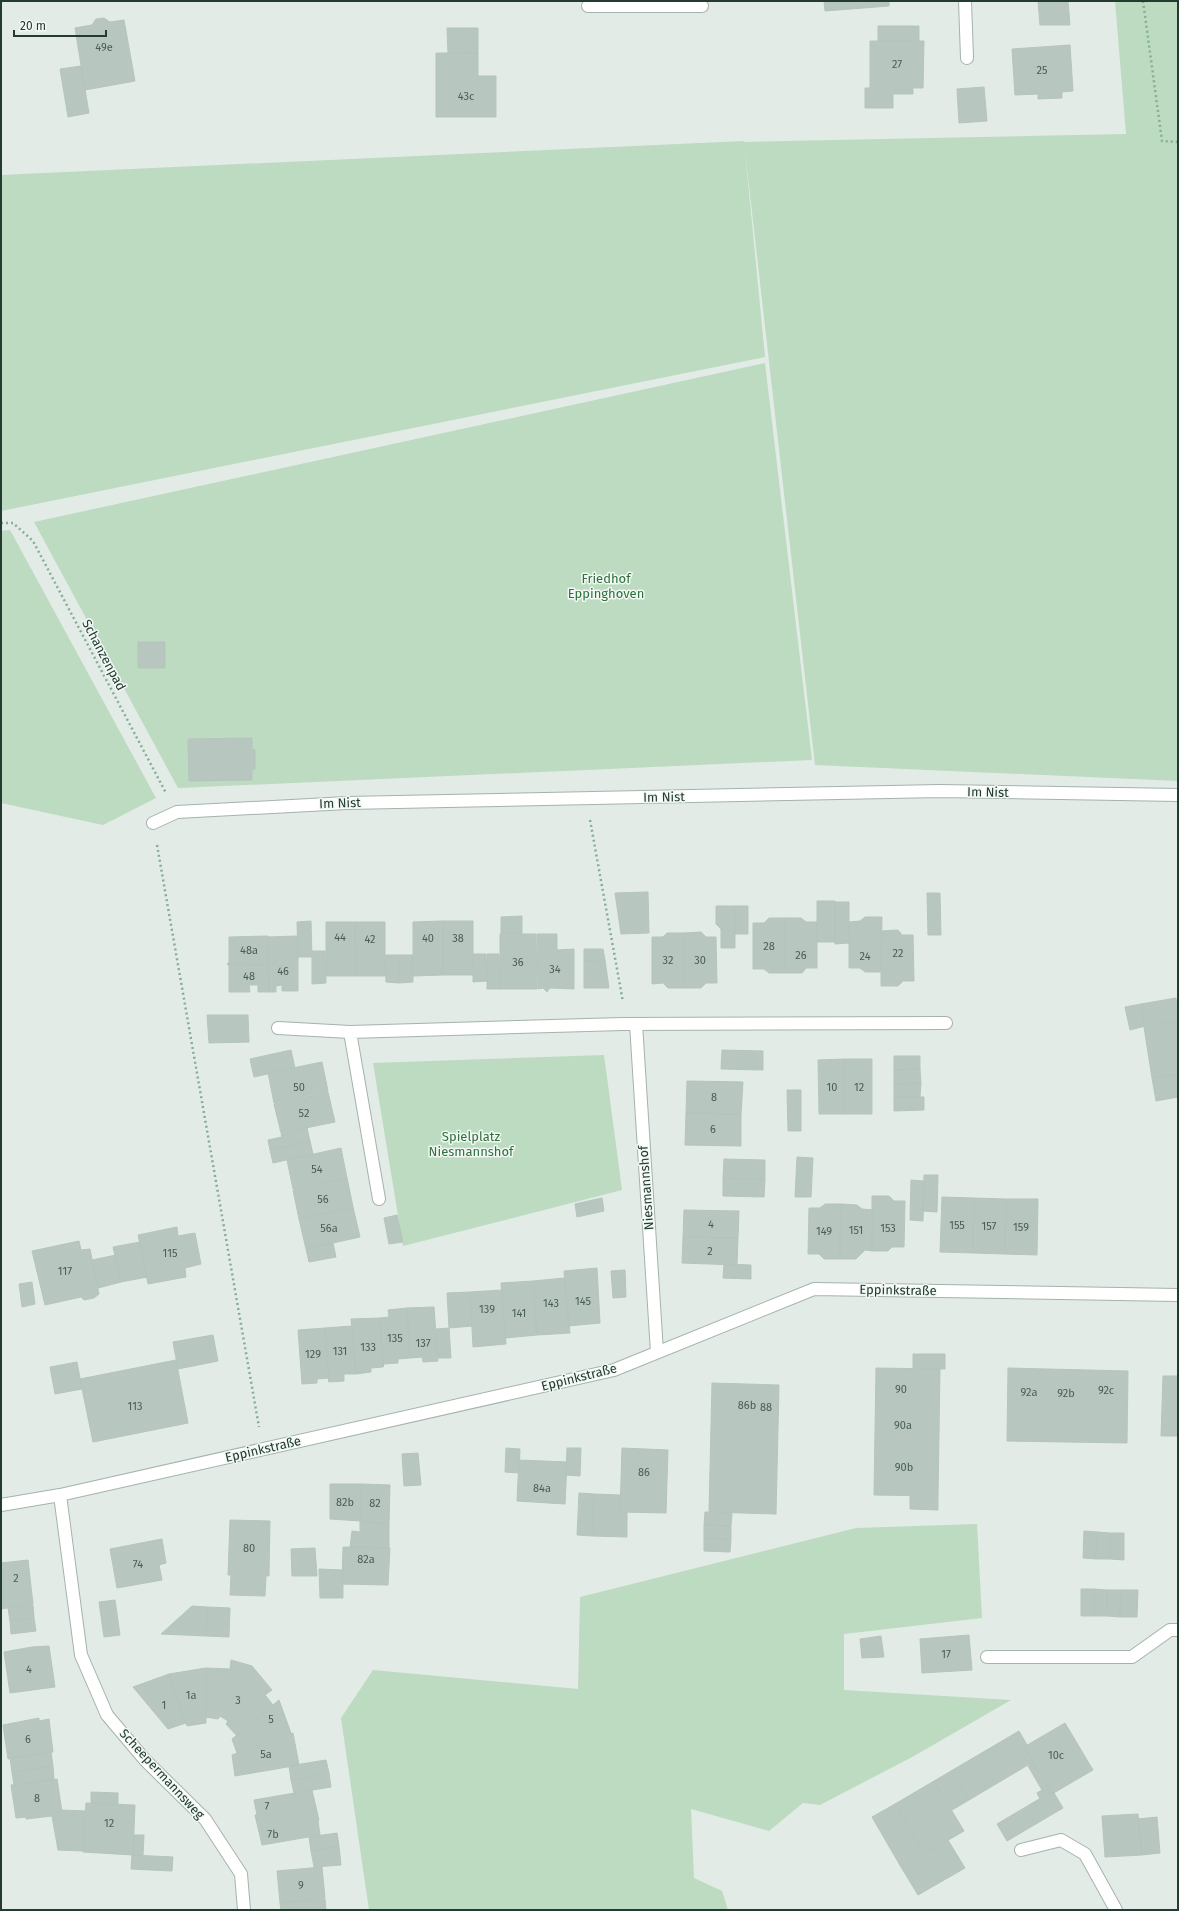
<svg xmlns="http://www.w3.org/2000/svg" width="1179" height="1911" viewBox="0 0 1179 1911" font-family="'Fira Sans',sans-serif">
	<rect width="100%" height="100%" fill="#e2ebe6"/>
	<path fill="#bcdbc0" d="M1115,1h63v780l-363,-16 -71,-623 382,-8z
		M744,141l21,216 -764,154v-336z
		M765,363l47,397 -634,28 -144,-266z
		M10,530l146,268 -53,27 -102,-22v-272z
		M604,1055l18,135 -219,56 -30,-183z
		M977,1524l5,94 -138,16v56l167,10 -97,56 -94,49 -17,-2 -34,28 -78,-22 3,69 28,13 6,19h-359l-28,-192 32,-48 205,19 2,-92 276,-69z"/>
	<path fill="#b7c6be" stroke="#b5c5bc" d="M824,1h65v5l-64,5z
		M1038,1h30l2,24h-30z
		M104,18l6,4 14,-2 11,61 -50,9 -10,-62 17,-3 4,-6z
		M878,26h41v15h-41z
		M447,28h31v25l-30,1z
		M870,41h54l-1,47h-53z
		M1070,45l3,46 -11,1v6l-24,1v-5l-23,1 -3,-46z
		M436,53h42v23h18v41h-60z
		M81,66l8,47 -21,4 -8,-48z
		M984,87l3,34 -28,2 -2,-34z
		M865,88h48v6h-20v14h-28z
		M138,642h27v26h-27z
		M252,738v11l3,1v19h-3v11l-63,1 -1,-42z
		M648,892l1,41 -28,1 -6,-41z
		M927,893h13l1,42h-13z
		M817,901h18v41h-18z
		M835,902h14v41l-14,1z
		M716,906h19v42h-14v-19l-5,-5z
		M735,906h13v28h-13z
		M522,916v18h-21v-17z
		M865,917h17l-1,55h-16l-5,-4h-11v-46l11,-1z
		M769,918h16v55h-16l-5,-4h-11v-46h11z
		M785,918h16l5,4h11v46h-11l-4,5h-17z
		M311,921l1,36h-14l-1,-35z
		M443,921v54l-30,1v-54z
		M443,921h30v54h-30z
		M326,922h29l1,54h-30z
		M355,922h30v54h-29z
		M898,930l4,5h11l1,46h-11l-5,5h-17v-55z
		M701,932l5,5h10l1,46h-11l-5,5h-17v-55z
		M667,933h17v55h-16l-5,-5 -11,1v-47h11z
		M500,934h36l1,55h-37z
		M537,934h20v16l17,-1v40l-24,-1 -3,4 -4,-4 -5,1z
		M268,936v29l-41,-1 2,-1v-26z
		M298,936v55h-16v-6l-6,1v6h-7l-1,-55z
		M584,949h19l2,11 -21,1z
		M312,951h13l1,32 -14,1z
		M473,954h13l1,27 -14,1z
		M487,954h12l1,35h-13z
		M385,955h14v28l-13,-1z
		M399,955h14v27l-14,1z
		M605,960l4,28h-25v-27z
		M227,964l41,1 1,27h-11v-7h-9l1,7h-21v-26z
		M1176,998l2,23 -33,5 -4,-22z
		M1141,1004l4,22 -15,4 -5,-23z
		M207,1015h41l1,27 -40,1z
		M1178,1021v53l-26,4 -8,-51z
		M291,1050l4,18 -41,9 -4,-18z
		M722,1050l41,1v19l-42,-1z
		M894,1056h26v13l-26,1z
		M845,1059v55h-26l-1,-54z
		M845,1059h27v55h-27z
		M322,1062l6,29 -54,12 -6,-30z
		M920,1069l1,14 -27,1v-14z
		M1178,1074v23l-22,4 -4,-23z
		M687,1081l56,1 -2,32 -55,-1z
		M921,1083l-1,14h-26v-13z
		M787,1090h14v41h-13z
		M328,1092l7,30 -54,11 -7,-29z
		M894,1097h30v13l-30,1z
		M686,1113l55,1v32l-56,-1z
		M307,1128l3,13 -40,9 -2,-10 14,-3 -1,-3z
		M310,1141l3,13 -40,9 -3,-13z
		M341,1148l6,30 -54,11 -6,-29z
		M797,1157l16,1 -2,39h-16z
		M724,1159l41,1v19l-42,-1z
		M924,1175h14l-1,37 -14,-1z
		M347,1178l6,29 -54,12 -6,-29z
		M723,1178l42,1 -1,18 -41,-1z
		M911,1180l13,1 -1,40 -13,-1z
		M872,1196h17l5,5h11l-1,46h-12l-4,4h-16z
		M942,1197l32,1 -1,55 -33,-1z
		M602,1198l2,13 -27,6 -2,-13z
		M974,1198l32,1 -1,55 -32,-1z
		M1006,1199h32l-1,56 -32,-1z
		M825,1204h16l-1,55h-16l-5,-5h-11l1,-46h11z
		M841,1204l16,1 5,4 11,1 -1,41 -7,-1 -9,9h-16z
		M353,1207l7,30 -54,12 -7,-30z
		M684,1210l55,1 -1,27 -55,-1z
		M397,1215l6,27 -14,2 -5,-26z
		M177,1227l1,9 17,-3 6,31 -16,4 1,9 -38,7 -10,-49z
		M683,1237l55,1 -1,27 -55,-2z
		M79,1241l2,9 9,-1 9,45 -5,4 -10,2 -3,-3 -36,8 -13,-54z
		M140,1242l7,35 -26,5 -8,-35z
		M333,1243l3,14 -27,5 -3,-13z
		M116,1255l5,27 -23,6 -6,-28z
		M724,1264l27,1v14l-28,-1z
		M597,1268l3,55 -32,3 -4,-55z
		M625,1270l1,27 -13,1 -2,-27z
		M565,1278l5,55 -33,2 -4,-54z
		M533,1281l4,54 -32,3 -4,-55z
		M32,1282l3,22 -13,3 -3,-23z
		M502,1290l4,54 -33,3 -3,-55z
		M470,1292l2,34 -23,2 -2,-35z
		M434,1307l4,54 -15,1 -1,-5 -12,1 -3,-50z
		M407,1308l3,50 -12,1v4l-14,1 -1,3 -3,-49 9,-1 -1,-7z
		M380,1318l3,49 -12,1v4l-15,2 -5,-55z
		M352,1326l4,48h-12v7l-15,1 -4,-54z
		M325,1328l4,54 -1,-4 -11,1v4l-15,1 -4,-54z
		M449,1328l2,30h-13l-2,-29z
		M213,1335l5,26 -40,8 -5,-27z
		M913,1354h32v15l-32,-1z
		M176,1360l12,63 -95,19 -13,-63z
		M77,1362l5,27 -27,5 -5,-27z
		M876,1368l64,1 -2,127 -64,-1z
		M1008,1368l120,3 -1,72 -120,-2z
		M1163,1376h15v60h-17z
		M712,1383l67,2 -3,129 -67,-2z
		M506,1448l14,1 -1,24 -14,-1z
		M567,1448h14l-1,28 -14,-1z
		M622,1448l46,2 -2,63 -46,-1z
		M418,1453l3,32 -17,1 -2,-32z
		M519,1460l48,2 -2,42 -48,-3z
		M330,1484h31v37l-31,-2z
		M361,1484l29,1 -1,38 -29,-1z
		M579,1493l15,1 -2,42 -15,-1z
		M594,1494l26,1v17h7v25l-35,-1z
		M910,1496h28v14l-28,-1z
		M705,1512l27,1 -1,13 -27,-1z
		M230,1520l40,1 -1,55h-3l-1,20 -35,-1 1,-20h-3z
		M360,1522l29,1v25l-39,-1 2,-16 8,1z
		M704,1525l27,1v13l-27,-1z
		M1084,1531l13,1 -1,27 -13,-1z
		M1097,1532l13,1v26h-14z
		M1110,1533h14v27l-14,-1z
		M704,1538l27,1 -1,13 -26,-1z
		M162,1539l4,24 -7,2 3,15 -45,8 -7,-39z
		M343,1547l47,1 -2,37 -46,-1z
		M315,1548l2,28h-25l-1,-27z
		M28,1560l5,44 -32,5v-46z
		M319,1569l24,1v28h-23z
		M1081,1589h13v27h-13z
		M1094,1589l13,1v26h-13z
		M1107,1590h14l-1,27 -13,-1z
		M1121,1590h17l-1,27h-17z
		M115,1600l5,35 -16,2 -5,-35z
		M33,1605l1,13 -24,3 -2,-13z
		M192,1606l15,1 -1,29 -45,-2z
		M207,1607l23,1 -1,29 -23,-1z
		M34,1618l2,13 -25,3 -1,-13z
		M969,1635l3,35 -50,3 -2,-34z
		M881,1636l3,21 -22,1 -2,-19z
		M49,1646l6,41 -45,6 -6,-41 28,-5z
		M231,1660l21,6 20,24 -7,5 8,10 -36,31 -11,-12 2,-3 -8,-5 -2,3 -12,-2v-49l24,1z
		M206,1668v55l-19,3 -18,-52z
		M169,1674l17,49 -18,6 -35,-42z
		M279,1700l12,33 -54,20 -5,-14z
		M39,1718v3l10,-2 4,33 -45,7 -5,-34z
		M1065,1723l28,47 -41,24 -28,-47z
		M1019,1731l8,14 -3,2 9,15 -64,38 -18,-29z
		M293,1733l6,32 -64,11 -3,-21z
		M51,1752l2,14 -41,6 -2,-14z
		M326,1760l3,13 -38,7 -2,-14z
		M1033,1762l18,30 -11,7 -3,-6 5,-3 -14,-24z
		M53,1766l1,14 -40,5 -2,-13z
		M951,1771l18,29 -17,10 -18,-29z
		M329,1773l2,14 -37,6 -3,-13z
		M57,1779l5,33h-4v3l-6,1 -26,3v-2l-10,1 -5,-33z
		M934,1781l30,50 -40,23 -29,-50z
		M312,1790l7,30 -1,1 2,14 -58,10 -7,-30h2l-3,-15z
		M91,1792l27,1v12l-27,-2z
		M1051,1792l1,2 2,-1 9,15 -56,33 -10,-17z
		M86,1803l49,2 -2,50 -50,-3z
		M895,1804l29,49 -23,14 -29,-50z
		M62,1810l23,1 -2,40 -25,-1 -6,-34 6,-1v-3h4z
		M1138,1814l4,41 -37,2 -3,-41z
		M1157,1817l3,36 -18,2 -4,-36z
		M337,1833l2,13 -28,5 -2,-14z
		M134,1835h10l-1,20h-10z
		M948,1840l17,28 -47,27 -17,-28z
		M339,1846l2,19 -27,2 -3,-16z
		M132,1855l41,2 -1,14 -41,-2z
		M322,1867l3,31 -45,5 -3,-32z
		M325,1899l1,11h-45l-1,-7z"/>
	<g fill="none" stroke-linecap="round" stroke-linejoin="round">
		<defs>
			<path id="minor" d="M965,1l2,57
				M588,6h114
				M153,823l24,-11 170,-9 593,-12 238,4
				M636,1024l21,328
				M278,1028l72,4 273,-8 323,-1
				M350,1032l29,167
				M60,1495l21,160 26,60 38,45 60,59 36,55 3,36
				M1,1505l59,-10 554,-125 200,-81 364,6
				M987,1657h145l38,-27h8
				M1021,1850l40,-10 24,14 31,56"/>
		</defs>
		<use href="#minor" stroke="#a5b3ac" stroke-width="14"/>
		<path stroke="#84ad9a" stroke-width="2.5" stroke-dasharray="2 3" stroke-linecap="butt" d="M1143,1l19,140 16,1
			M1,523h12l20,18 133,252
			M590,820l33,182
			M157,845l102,582"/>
		<use href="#minor" stroke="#fff" stroke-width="12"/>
	</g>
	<g text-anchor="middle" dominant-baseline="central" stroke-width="3" stroke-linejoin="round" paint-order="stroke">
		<g font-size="11" fill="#485e54">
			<text x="104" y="47">49e</text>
			<text x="897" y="64">27</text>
			<text x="1042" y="70">25</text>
			<text x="466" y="96">43c</text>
			<text x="340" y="937">44</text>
			<text x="428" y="938">40</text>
			<text x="458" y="938">38</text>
			<text x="370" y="939">42</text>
			<text x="769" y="946">28</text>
			<text x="249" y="950">48a</text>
			<text x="898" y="953">22</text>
			<text x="801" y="955">26</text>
			<text x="865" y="956">24</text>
			<text x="668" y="960">32</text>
			<text x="700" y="960">30</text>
			<text x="518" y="962">36</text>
			<text x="555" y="969">34</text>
			<text x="283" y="971">46</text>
			<text x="249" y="976">48</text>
			<text x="299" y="1087">50</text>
			<text x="832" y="1087">10</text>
			<text x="859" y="1087">12</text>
			<text x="714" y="1097">8</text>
			<text x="304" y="1113">52</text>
			<text x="713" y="1129">6</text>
			<text x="317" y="1169">54</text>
			<text x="323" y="1199">56</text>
			<text x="711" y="1224">4</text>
			<text x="957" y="1225">155</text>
			<text x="989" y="1226">157</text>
			<text x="1021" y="1227">159</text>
			<text x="329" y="1228">56a</text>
			<text x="888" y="1228">153</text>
			<text x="856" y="1230">151</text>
			<text x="824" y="1231">149</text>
			<text x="710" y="1251">2</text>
			<text x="170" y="1253">115</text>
			<text x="65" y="1271">117</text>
			<text x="583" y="1301">145</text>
			<text x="551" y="1303">143</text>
			<text x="487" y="1309">139</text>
			<text x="519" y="1313">141</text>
			<text x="395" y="1338">135</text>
			<text x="423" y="1343">137</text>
			<text x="368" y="1347">133</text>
			<text x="340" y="1351">131</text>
			<text x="313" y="1354">129</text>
			<text x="901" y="1389">90</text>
			<text x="1106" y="1390">92c</text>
			<text x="1029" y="1392">92a</text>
			<text x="1066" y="1393">92b</text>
			<text x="747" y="1405">86b</text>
			<text x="135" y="1406">113</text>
			<text x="766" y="1407">88</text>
			<text x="903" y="1425">90a</text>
			<text x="904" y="1467">90b</text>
			<text x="644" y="1472">86</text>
			<text x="542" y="1488">84a</text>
			<text x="345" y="1502">82b</text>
			<text x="375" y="1503">82</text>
			<text x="249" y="1548">80</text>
			<text x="366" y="1559">82a</text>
			<text x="138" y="1564">74</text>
			<text x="16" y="1578">2</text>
			<text x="946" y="1654">17</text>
			<text x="29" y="1669">4</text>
			<text x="191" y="1695">1a</text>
			<text x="238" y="1700">3</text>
			<text x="164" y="1705">1</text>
			<text x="271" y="1719">5</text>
			<text x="28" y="1739">6</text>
			<text x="266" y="1754">5a</text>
			<text x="1056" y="1755">10c</text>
			<text x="37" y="1798">8</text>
			<text x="267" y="1806">7</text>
			<text x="109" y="1823">12</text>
			<text x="273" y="1834">7b</text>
			<text x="301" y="1885">9</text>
		</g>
		<g font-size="13" fill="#2f703f" stroke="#f2f8f4">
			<text x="606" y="578">Friedhof<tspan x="606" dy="15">Eppinghoven</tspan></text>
			<text x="471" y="1136">Spielplatz<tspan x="471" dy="15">Niesmannshof</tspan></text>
		</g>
		<g font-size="13" fill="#233b31" stroke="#f2f8f4">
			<text transform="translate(104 655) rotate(62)">Schanzenpad</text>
			<text transform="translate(988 792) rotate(1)">Im Nist</text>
			<text transform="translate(664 797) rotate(-1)">Im Nist</text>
			<text transform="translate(340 803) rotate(-2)">Im Nist</text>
			<text transform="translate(646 1188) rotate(-94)">Niesmannshof</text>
			<text transform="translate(898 1290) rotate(1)">Eppinkstraße</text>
			<text transform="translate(579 1377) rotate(-14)">Eppinkstraße</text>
			<text transform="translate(263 1449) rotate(-13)">Eppinkstraße</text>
			<text transform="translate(162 1774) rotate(47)">Scheepermannsweg</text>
		</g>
	</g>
	<rect width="1179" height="1911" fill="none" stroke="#233b31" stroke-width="4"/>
	<path d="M14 30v6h92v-6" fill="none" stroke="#233b31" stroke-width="2"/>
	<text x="20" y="30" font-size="12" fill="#233b31" stroke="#f2f8f4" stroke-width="3" paint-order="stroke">20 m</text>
</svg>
